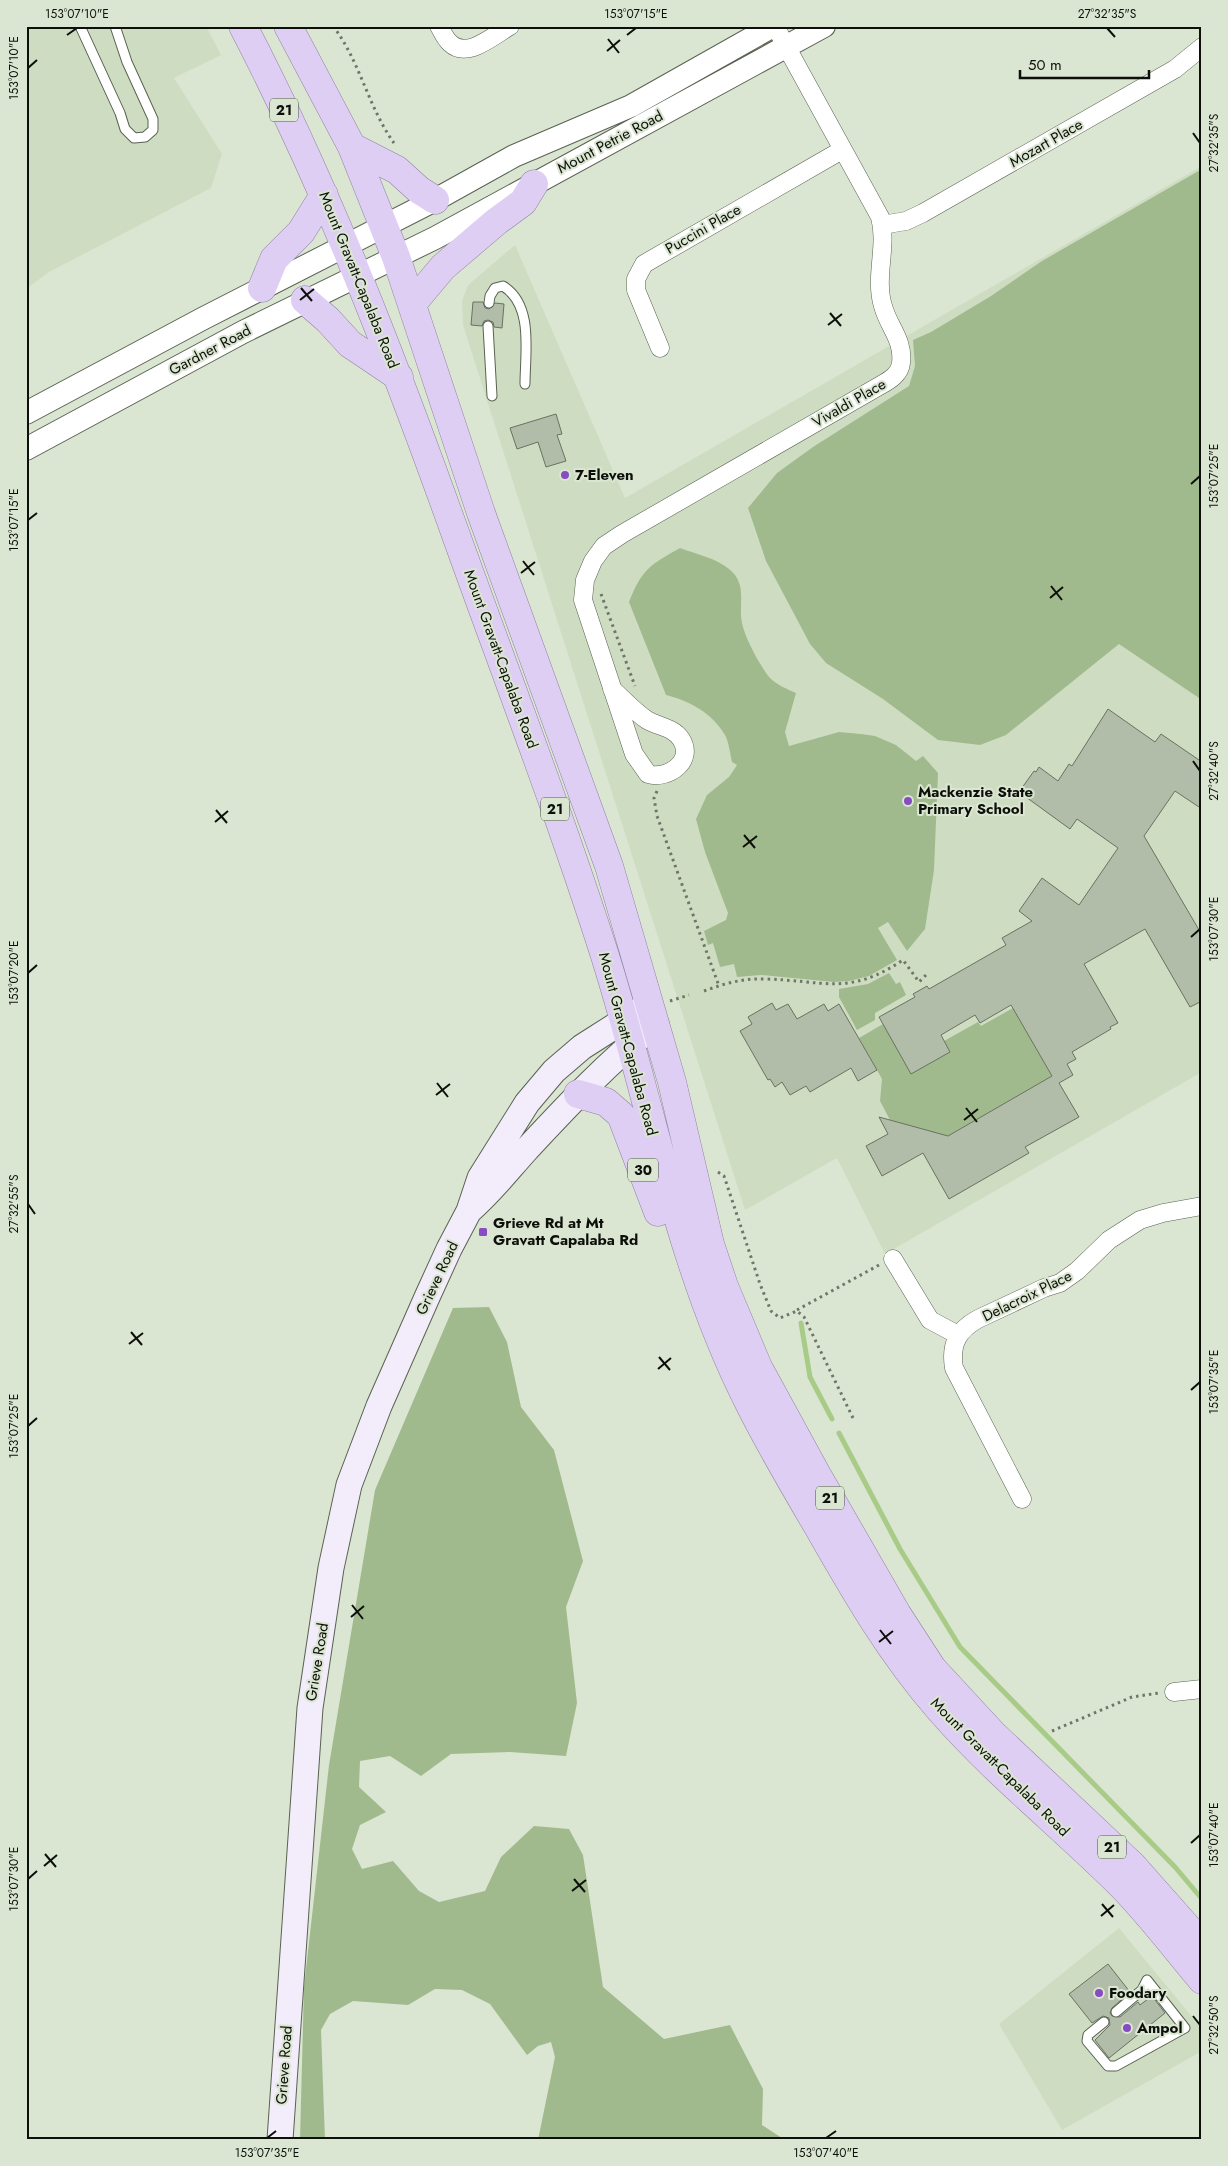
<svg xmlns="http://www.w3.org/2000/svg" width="1228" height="2166" viewBox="0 0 1228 2166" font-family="Jost,sans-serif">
	<rect width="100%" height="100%" fill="#dbe6d2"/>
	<path fill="#ceddc2" d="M26,26h180l15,29 -47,23 48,76 -11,34 -162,84 -23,17z
		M1202,166v906l-317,182 -48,-96 -92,52 -282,-885 -1,-24 6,-16 47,-40 110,253z
		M1119,1928l83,101v22l-140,79 -63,-106z"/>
	<path fill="#a1ba8d" d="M1202,169v531l-83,-56 -113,91 -26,10 -42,-5 -55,-41 -57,-36 -16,-19 -44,-83 -18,-53 29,-35 36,-26 96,-61 6,-20 -2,-26 18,-8 60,-36 51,-35z
		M680,548c16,6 36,10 49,21 19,15 9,35 13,54 3,15 18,43 28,55 7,7 17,11 26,15l-11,39 4,14 50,-14 22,2 14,2 21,9 20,16 7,-5 15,17 -4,97 -9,59 -18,22 -19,-29 -10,6 19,32 -28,16 -20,5 -15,1 -73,-7 -24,2 -3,-13 -14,3 -7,-24 -5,2 -4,-14 22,-11 2,-7 -23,-61 -9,-33 11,-24 22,-18 8,-12 -5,-3c-2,-9 -3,-19 -7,-27 -13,-22 -35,-34 -59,-40l-37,-93c13,-33 21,-37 51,-54z
		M889,973l7,11 4,-2 6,13 -31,18v7l-18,10 -18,-33v-8l29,-5z
		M1013,1008l39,68 -104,60 -58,-16 -10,-19 2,-22 -23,-41 24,-14 28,49 39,-21 -6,-11 34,-19 3,4z
		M489,1307l18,35 14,65 33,43 29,111 -17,46 11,96 -11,53 -56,-4 -59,2 -30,22 -31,-20 -30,5 -1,26 27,25 -26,13 -8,24 10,20 31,-8 26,30 20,11 46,-11 16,-34 33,-31 35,3 14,26 20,132 61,52 66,-14 33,64 -1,36 23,15h-247l17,-83 -4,-15 -13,4 -11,9 -37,-51 -28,-14 -27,-1 -27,16 -55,-4 -23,13 -9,16 4,110h-25l4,-153 25,-222 46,-275 78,-182z"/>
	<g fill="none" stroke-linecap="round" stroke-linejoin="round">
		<path stroke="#a8cc88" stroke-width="5" d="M801,1323l9,54 22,42
			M839,1433l61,116 60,98 215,220 27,32"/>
	</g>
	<path fill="#b2bda9" stroke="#687260" d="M473,302h10l2,6 4,1 6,-6 9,1 -2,24 -8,-1 -1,-5 -5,-2 -4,1 -2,5 -11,-1z
		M556,414l6,20 -5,1 9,26 -20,6 -8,-25 -21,7 -7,-21z
		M1108,709l47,33 6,-8 41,28v47l-27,-18 -31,45 58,99v66l-12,6 -45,-78 -61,35 34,59 -8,4 1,2 -39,23 4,7 -9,5 6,11 -14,8 20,34 -54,30 4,6 -80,46 -26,-46 -41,23 -16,-30 22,-12 -9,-17 69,19 104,-60 -41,-71 -31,18 -5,-8 -34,20 9,17 -39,22 -32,-57 36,-20 -2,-3 14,-8 2,3 77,-44 -4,-7 30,-17 -13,-10 23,-33 37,27 39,-57 -41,-29 -7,10 -51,-37 15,-21 2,1 3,-5 19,14 11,-17 3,2z
		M772,1003l4,7 12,-6 9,15 27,-15 4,7 11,-7 38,66 -19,11 -7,-13 -41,24 -4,-6 -16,9 -8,-13 -7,5 -5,-8 -2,1 -28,-49 12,-7 -4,-7z
		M1108,1964l22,28 -18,16 -2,5 2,3 8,1 18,-15 2,3 12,-9 13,17 -56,45 -14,-18 15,-15 -1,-7 -6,-2 -11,7 -23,-29z"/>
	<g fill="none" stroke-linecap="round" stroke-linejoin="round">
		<defs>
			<path id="service" d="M80,26l40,87 5,16 9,9 11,-1 8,-7v-11l-26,-57 -12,-36
				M489,303l1,-7 5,-8 8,-2c31,19 22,67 22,98
				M488,326l4,70
				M1104,2022l-16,13 -1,6 21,25h8l69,-38 -38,-48 -5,10 -26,22"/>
			<path id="minor" d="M439,26c3,5 6,13 11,17 17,17 44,-8 60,-17
				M882,225l24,-4 17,-8 252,-144 27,-22
				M660,348l-24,-58v-11l8,-15 198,-114
				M612,689c11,10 23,23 35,31 12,7 26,7 34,19 14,22 -13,41 -33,35l-14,-20 -51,-154 2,-20 8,-19 11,-15 18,-12 259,-149c9,-5 19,-11 20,-22 3,-23 -13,-37 -18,-57 -9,-29 5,-60 -3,-89l-105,-191
				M893,1259l37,61 28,15
				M1022,1499l-68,-131c-4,-24 4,-38 24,-49l66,-31 16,-5 17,-12 32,-31 31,-20 23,-7 39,-7
				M1174,1692l28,-3"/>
			<path id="tertiary" d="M26,413l178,-95 231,-118 79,-44 117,-50 142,-80
				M26,449l217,-117 192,-94 389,-212"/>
			<path id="secondary" d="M469,1211c23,-20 38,-40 58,-62 41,-44 81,-87 129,-125
				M280,2140l30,-432 21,-140 18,-83 30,-79 49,-111 21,-46 20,-38 11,-33 47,-75 27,-32 28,-24 58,-37"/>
			<path id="trunk" d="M243,26c86,166 151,336 214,512 50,139 103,277 148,418 47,149 72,303 142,443 21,43 46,85 70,126 37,65 73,128 123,185 56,64 123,117 183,177 28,29 53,62 79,93
				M288,26l64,121 44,110 85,256 128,353 63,216 38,162 14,42 34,81 59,108 80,139 35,54 61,66 140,132 69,78
				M352,147l45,23 22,20 16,10
				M262,288l12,-29 27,-27 23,-37
				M305,300l23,20 22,24 49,33
				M412,304l31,-37 54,-46 26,-19 11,-18
				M578,1094l28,8 15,13 37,97"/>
		</defs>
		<use href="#service" stroke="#596251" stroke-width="11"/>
		<use href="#minor" stroke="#596251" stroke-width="19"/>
		<use href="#tertiary" stroke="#596251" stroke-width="24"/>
		<use href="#secondary" stroke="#596251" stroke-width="27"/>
		<use href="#trunk" stroke="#8f83a0" stroke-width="29"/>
		<path stroke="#6f7669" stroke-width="3" stroke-dasharray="2.5 4" stroke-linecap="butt" d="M333,26c27,35 35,81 61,117
			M601,594l34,92
			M657,791l-3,7 3,18 62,170
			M704,991c19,-7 39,-13 60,-12 59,1 84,18 139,-19l16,22 8,-8
			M670,1001l19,-6
			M718,1172l6,4 36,108 11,27 9,7 17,-7 7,6 49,101
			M797,1310l82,-45
			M1052,1731l80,-34 27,-4"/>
		<use href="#service" stroke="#fff" stroke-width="9"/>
		<use href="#minor" stroke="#fff" stroke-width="18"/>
		<use href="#tertiary" stroke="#fff" stroke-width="22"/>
		<use href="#secondary" stroke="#f2ecfb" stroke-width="25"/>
		<use href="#trunk" stroke="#decef4" stroke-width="28"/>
	</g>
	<path fill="none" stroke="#0d100a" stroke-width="2" d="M1107,28l8,9M67,35l10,-7M627,35l9,-7M608,39l11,14M607,51l13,-11M28,68l9,-8M1193,133l7,10M301,288l11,13M300,300l14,-11M830,313l11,13M828,325l14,-11M1191,484l9,-8M28,520l9,-7M523,561l11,14M521,573l14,-11M1051,586l11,14M1050,598l13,-11M1193,761l7,10M216,810l11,13M215,822l13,-11M744,835l11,13M743,847l14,-11M1191,937l9,-8M28,973l9,-8M437,1083l11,14M436,1095l14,-11M966,1108l11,14M964,1120l14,-11M28,1204l7,10M131,1332l11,13M129,1344l14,-11M659,1357l11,13M658,1369l13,-11M1191,1390l9,-8M28,1426l9,-8M352,1605l11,14M351,1617l13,-11M880,1630l11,14M879,1642l14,-11M1191,1843l9,-8M45,1854l11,13M44,1866l13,-11M28,1879l9,-8M574,1879l11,13M572,1891l14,-11M1102,1904l11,13M1101,1916l13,-11M1193,2016l7,9M267,2138l9,-7M826,2138l10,-7"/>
	<g fill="#874cc2" stroke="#dbe6d2" stroke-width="2">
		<circle cx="565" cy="475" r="5"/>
		<circle cx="908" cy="801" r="5"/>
		<rect x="478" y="1227" width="10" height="10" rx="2.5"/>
		<circle cx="1099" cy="1993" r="5"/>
		<circle cx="1127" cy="2028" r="5"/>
	</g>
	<g text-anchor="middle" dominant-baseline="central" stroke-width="4" stroke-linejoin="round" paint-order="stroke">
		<g fill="#dbe6d2" stroke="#4b5046" stroke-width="1">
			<rect x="270" y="98.5" width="28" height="23" rx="4"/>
			<rect x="541" y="797.5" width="28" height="23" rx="4"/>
			<rect x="628" y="1158.5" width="30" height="23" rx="4"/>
			<rect x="816" y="1486.5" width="28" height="23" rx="4"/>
			<rect x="1098" y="1835.5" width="28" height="23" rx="4"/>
		</g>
		<g font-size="14" font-weight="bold" fill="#0d100a">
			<text x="284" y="110">21</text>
			<text x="555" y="809">21</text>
			<text x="643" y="1170">30</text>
			<text x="830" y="1498">21</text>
			<text x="1112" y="1847">21</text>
		</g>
		<g font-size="15" fill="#0d100a" stroke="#dbe6d2">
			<text transform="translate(610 142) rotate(-28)">Mount Petrie Road</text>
			<text transform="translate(1046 143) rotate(-30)">Mozart Place</text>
			<text transform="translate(703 229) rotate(-30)">Puccini Place</text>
			<text transform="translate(359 280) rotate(68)">Mount Gravatt-Capalaba Road</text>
			<text transform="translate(210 350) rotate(-28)">Gardner Road</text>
			<text transform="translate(849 403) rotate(-30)">Vivaldi Place</text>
			<text transform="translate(501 659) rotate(70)">Mount Gravatt-Capalaba Road</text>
			<text transform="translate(628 1044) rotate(75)">Mount Gravatt-Capalaba Road</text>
			<text transform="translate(437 1278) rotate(-65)">Grieve Road</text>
			<text transform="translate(1027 1296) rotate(-26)">Delacroix Place</text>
			<text transform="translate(317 1662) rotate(-81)">Grieve Road</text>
			<text transform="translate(1000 1767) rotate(45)">Mount Gravatt-Capalaba Road</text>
			<text transform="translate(284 2065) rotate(-86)">Grieve Road</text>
		</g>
		<g font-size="15" font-weight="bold" fill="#0d100a" stroke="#dbe6d2" text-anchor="start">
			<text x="575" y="475">7-Eleven</text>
			<text x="918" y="792">Mackenzie State<tspan x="918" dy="17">Primary School</tspan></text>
			<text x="493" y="1223">Grieve Rd at Mt<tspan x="493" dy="17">Gravatt Capalaba Rd</tspan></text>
			<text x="1109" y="1993">Foodary</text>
			<text x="1137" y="2028">Ampol</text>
		</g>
	</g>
	<rect width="1228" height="2166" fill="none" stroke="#dbe6d2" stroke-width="55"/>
	<path d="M1020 70v8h129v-8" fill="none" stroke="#0d100a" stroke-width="2.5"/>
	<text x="1028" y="70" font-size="15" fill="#0d100a" stroke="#dbe6d2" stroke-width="4" paint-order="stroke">50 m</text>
	<rect x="28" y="28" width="1172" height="2110" fill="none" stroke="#0d100a" stroke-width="2"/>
	<g font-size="12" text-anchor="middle" fill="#0d100a">
		<text x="77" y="18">153°07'10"E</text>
		<text x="636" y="18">153°07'15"E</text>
		<text x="1107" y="18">27°32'35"S</text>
		<text transform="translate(14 68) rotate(-90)" y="4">153°07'10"E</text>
		<text transform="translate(1214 143) rotate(-90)" y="4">27°32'35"S</text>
		<text transform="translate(1214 476) rotate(-90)" y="4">153°07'25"E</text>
		<text transform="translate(14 520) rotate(-90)" y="4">153°07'15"E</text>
		<text transform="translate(1214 771) rotate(-90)" y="4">27°32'40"S</text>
		<text transform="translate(1214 929) rotate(-90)" y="4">153°07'30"E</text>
		<text transform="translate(14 973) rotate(-90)" y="4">153°07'20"E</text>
		<text transform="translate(14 1204) rotate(-90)" y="4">27°32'55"S</text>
		<text transform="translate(1214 1382) rotate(-90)" y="4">153°07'35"E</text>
		<text transform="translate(14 1426) rotate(-90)" y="4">153°07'25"E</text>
		<text transform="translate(1214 1835) rotate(-90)" y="4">153°07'40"E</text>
		<text transform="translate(14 1879) rotate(-90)" y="4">153°07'30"E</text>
		<text transform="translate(1214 2025) rotate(-90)" y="4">27°32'50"S</text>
		<text x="267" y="2157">153°07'35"E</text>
		<text x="826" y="2157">153°07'40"E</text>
	</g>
</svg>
